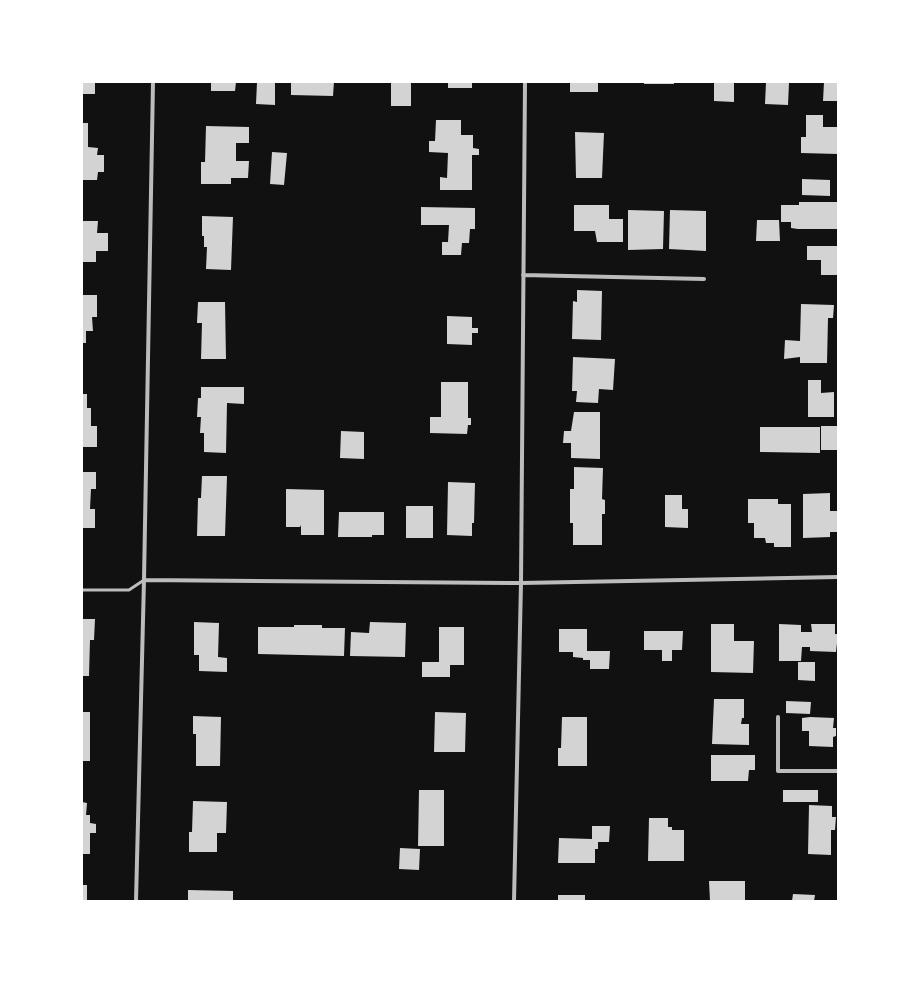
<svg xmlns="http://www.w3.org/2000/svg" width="920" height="983" viewBox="0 0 920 983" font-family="Cabin,sans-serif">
	<rect width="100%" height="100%" fill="#111"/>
	<path fill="#d3d3d3" d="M82,82h13v12h-13z
		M211,82h25l-1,9h-24z
		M257,82h18v23l-19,-1z
		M291,82h43l-1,14 -42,-1z
		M391,82h20v24h-20z
		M448,82h24v6h-24z
		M570,82h28v10h-28z
		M644,82h30v2h-30z
		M714,82h20v20l-20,-1z
		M766,82l23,1 -1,22 -23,-1z
		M824,82h14v19h-15z
		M806,115h17v12h15v27l-37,-1v-16h5z
		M436,120h25v15h12v13l6,1v6h-7v35h-32v-13l7,1 1,-25 -19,-1v-11h6z
		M82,123h6v24l10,1 -1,7h7v17h-6l-1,8h-15z
		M206,126l43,1v16h-13v18h13l-1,17h-17v6h-30v-22h4z
		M575,132l29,1 -2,45h-26z
		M272,152l15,1 -3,32 -14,-1z
		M802,179l28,1v16l-28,-1z
		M799,202h39v27h-40l-7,-1v-6h-10v-17h18z
		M574,205h35v14h14v23h-26l-2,-11h-21z
		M421,207l54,1v21h-5l-1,14h-7l-1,12h-19v-13h6l1,-17h-28z
		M628,210l36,1 -1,38 -35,1z
		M670,210l36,1v40l-37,-2z
		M202,216l31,1 -2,53 -25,-1 1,-22h-3v-11h-2z
		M757,220h22l1,21h-24z
		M82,221h16l-1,12h11v18h-12v11h-14z
		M807,246h31v29h-17v-15h-14z
		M577,290l25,1 -1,49 -29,-1 1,-38 4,1z
		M82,295h15v22h-5l1,14h-7v12h-4z
		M198,302h27l1,57h-25l1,-36h-5z
		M801,304l33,1 -1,13h-5l-1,45h-27v-6l-16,2 1,-19 15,1z
		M447,316l25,1v11h6v5h-6v12l-25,-1z
		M573,357l42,2 -2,31 -14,-1 -1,14 -22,-1 1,-11h-5z
		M808,380h13v13l13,-1v25h-26z
		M441,382h27v36h3v7h-3l-1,9 -37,-1v-16h11z
		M201,387h43v17l-17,-1 -1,50 -22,-1v-19h-4l1,-16h-4l1,-19h3z
		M82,394h5v14h4v18h6v21h-15z
		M574,412h26v47l-29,-1v-15h-8l1,-12h7z
		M821,426h17v24h-17z
		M760,427h60v26l-60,-1z
		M341,431l23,1v27l-24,-1z
		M574,467l29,1 -1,31 3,1v14h-3v31h-29v-22h-3v-34h4z
		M82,472h14v17h-5l-1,20h5v19h-13z
		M202,476h25l-2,60h-28l1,-38h3z
		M448,482l27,1 -1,40h-2v13l-25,-1z
		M286,489l38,1v45h-23v-10l-1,2h-14z
		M830,493v18h8v21h-8v5l-27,1v-44z
		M665,495h17v14h6v19l-23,-1z
		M748,499h30v5h13v43h-17v-4h-8l-1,-5h-11v-15h-6z
		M406,506h27v32h-27z
		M339,512h45v23h-12v2h-34z
		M82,619h13l-1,21h-4l-1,36h-7z
		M194,622l25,1 -1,34 9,1v14l-28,-1v-16h-5z
		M370,622l36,1 -1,34 -55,-1 1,-24 18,1z
		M711,624h23v17h20l-1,32 -42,-1z
		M779,624l22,1v7h11l-1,-8h24v10h3l-2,18 -26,-1v-4h-8l-1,14h-22z
		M294,625h28v3h23l-1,28 -86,-2v-27h36z
		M439,627h25v38h-14v12h-28v-15h17z
		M559,629h28v22h23l-1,18h-19v-9h-7v-2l-10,-1v-5h-14z
		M644,631h39l-1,19h-10v11h-10v-11h-18z
		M798,662h17v19l-17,-1z
		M714,699h30v19h-2l-1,6h8v21l-37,-1z
		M786,701l25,1 -1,12 -24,-1z
		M82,712h8v49h-8z
		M435,712l31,1 -1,39h-31z
		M193,716l28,1 -1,49h-24v-32h-3z
		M562,717h25v49h-29v-18h3z
		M810,717l24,1 -1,10h3v8l-3,1v10l-24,-1v-15h-7v-13z
		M711,755h44v15h-6l-1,11h-37z
		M419,790h25v56h-26z
		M783,790h35v12h-35z
		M193,801l34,1 -1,31h-9v19h-28v-20h3z
		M82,802l5,1 -1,12h4v8l6,1v9h-6v21h-8z
		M809,805l23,1v11h4l-1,13h-4v25l-23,-1z
		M649,818h19v9h4v3h12v31h-36z
		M592,826h18l-1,16h-11v7h-3v14h-37l1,-25 33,1z
		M400,848l20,1 -1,21 -20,-1z
		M709,881h36v20h-35z
		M82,885h5v16h-5z
		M188,890l45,1v10h-45z
		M793,894l22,1 -1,6h-22z
		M558,895h27v6h-27z"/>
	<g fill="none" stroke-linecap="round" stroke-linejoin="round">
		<path stroke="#bcbcbc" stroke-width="3" d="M82,590h47l15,-10"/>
		<path stroke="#bcbcbc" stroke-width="4" d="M523,275l181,4
			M144,580l377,3 317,-6
			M778,717v54h60
			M136,901l8,-321 9,-498
			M514,901l7,-318 4,-501"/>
	</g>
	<rect width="920" height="983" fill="none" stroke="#ffffff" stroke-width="166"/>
</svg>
